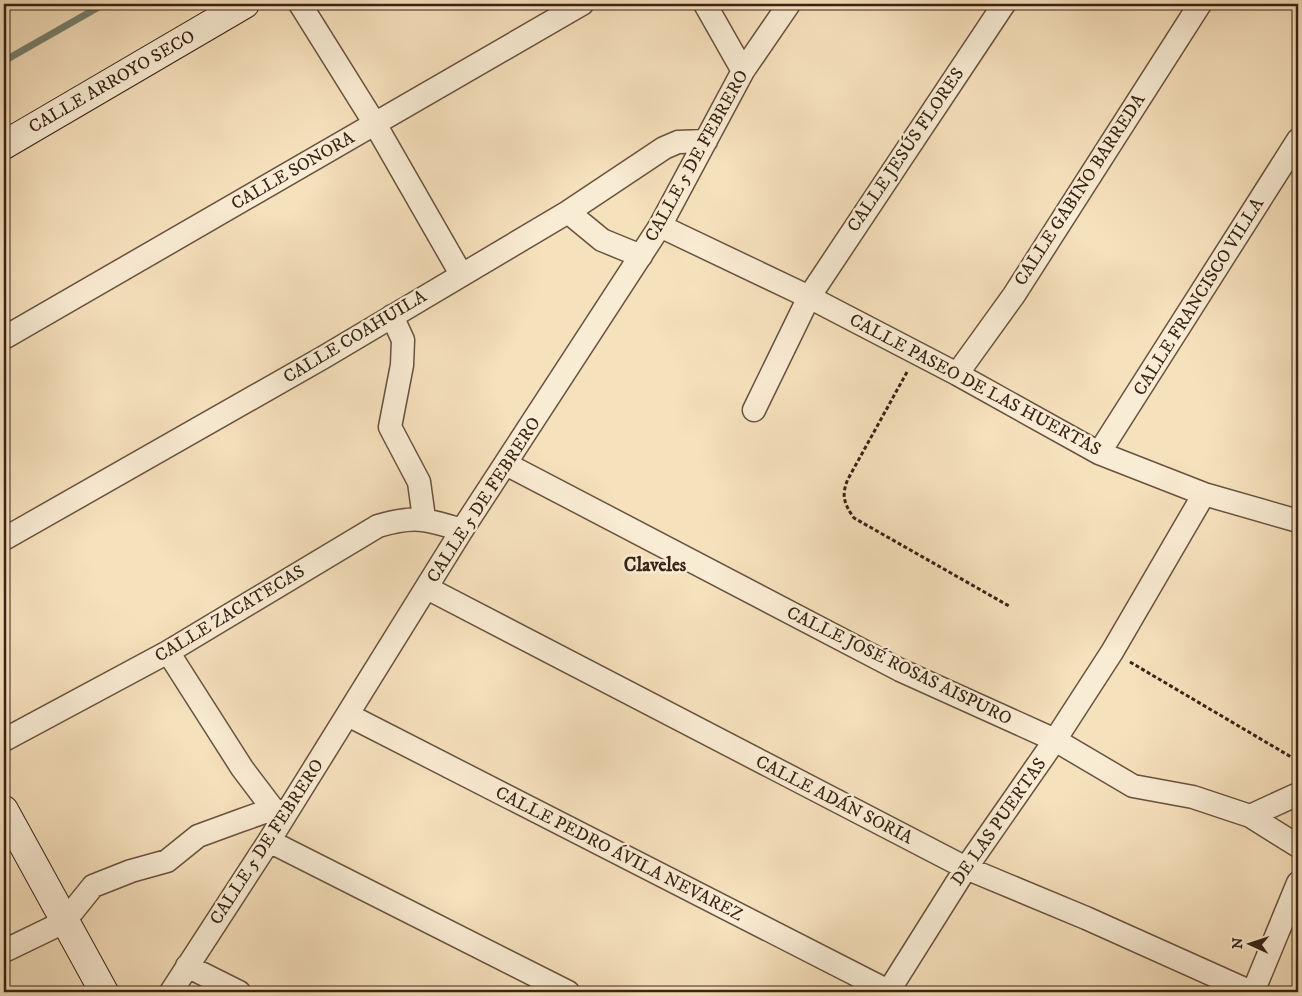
<svg xmlns="http://www.w3.org/2000/svg" width="1302" height="996" viewBox="0 0 1302 996" font-family="'IM FELL DW Pica',serif">
	<rect width="100%" height="100%" fill="#f6e1bd"/>
	<filter id="stains"><feTurbulence type="fractalNoise" baseFrequency=".004" numOctaves="4"/><feColorMatrix values="0 0 0 0 .2 0 0 0 0 .09 0 0 0 0 .02 0 0 0 .5 -.17"/></filter>
	<radialGradient id="worn" r=".72"><stop offset=".6" stop-color="#630" stop-opacity="0"/><stop offset="1" stop-color="#630" stop-opacity=".3"/></radialGradient>
	<g fill="none" stroke-linecap="round" stroke-linejoin="round">
		<path stroke="#758071" stroke-width="7" d="M4,61l100,-57"/>
		<defs>
			<path id="street" d="M300,4l75,120 86,150
				M705,4l38,67
				M568,212l34,28 39,16
				M660,226l149,71 148,77 142,79 105,41 94,27
				M392,316l11,24 -1,25 -12,62 29,55 5,36
				M4,338l578,-334
				M957,374l57,-79 186,-291
				M754,410l55,-113 195,-293
				M1099,453l199,-313
				M506,464l394,206 155,70 78,46 60,11 57,19 48,30
				M4,539l320,-182 244,-145 96,-64 14,-6 28,-1
				M427,588l539,280 120,50 165,74
				M168,652l74,116 31,41
				M348,715l542,277
				M4,740l164,-88 210,-126c37,-11 48,-7 84,4
				M1250,816l48,-22
				M269,841l299,151
				M4,951l60,-29 29,-36 38,-15 36,-10 31,-25 41,-15 34,-12 12,5
				M187,966l52,26
				M171,992l98,-151 193,-311 198,-304 83,-155 46,-67
				M888,992l78,-124 89,-128 57,-88 92,-158
				M1253,992l45,-109"/>
			<path id="secondary" d="M4,145l241,-141
				M4,810l100,182"/>
		</defs>
		<use href="#street" stroke="#68523f" stroke-width="25"/>
		<use href="#secondary" stroke="#382315" stroke-width="30"/>
		<path stroke="#382315" stroke-width="3" stroke-dasharray="4 2.5" stroke-linecap="butt" d="M907,372l-59,107c-7,16 -4,25 6,39l155,88
			M1130,662l168,99"/>
		<use href="#street" stroke="#f9ecd4" stroke-width="22"/>
		<use href="#secondary" stroke="#f9ecd4" stroke-width="28"/>
	</g>
	<g text-anchor="middle" dominant-baseline="central" stroke-width="5" stroke-linejoin="round" paint-order="stroke">
		<g font-size="18" fill="#382315" stroke="#f9ecd4">
			<text transform="translate(112 82) rotate(-30)">CALLE ARROYO SECO</text>
			<text transform="translate(906 150) rotate(-56)">CALLE JESÚS FLORES</text>
			<text transform="translate(697 156) rotate(-61)">CALLE 5 DE FEBRERO</text>
			<text transform="translate(293 171) rotate(-30)">CALLE SONORA</text>
			<text transform="translate(1080 190) rotate(-57)">CALLE GABINO BARREDA</text>
			<text transform="translate(1199 297) rotate(-58)">CALLE FRANCISCO VILLA</text>
			<text transform="translate(355 337) rotate(-31)">CALLE COAHUILA</text>
			<text transform="translate(975 385) rotate(28)">CALLE PASEO DE LAS HUERTAS</text>
			<text transform="translate(484 500) rotate(-57)">CALLE 5 DE FEBRERO</text>
			<text transform="translate(230 614) rotate(-31)">CALLE ZACATECAS</text>
			<text transform="translate(899 666) rotate(26)">CALLE JOSÉ ROSAS AISPURO</text>
			<text transform="translate(834 800) rotate(27)">CALLE ADÁN SORIA</text>
			<text transform="translate(999 822) rotate(-55)">DE LAS PUERTAS</text>
			<text transform="translate(267 842) rotate(-57)">CALLE 5 DE FEBRERO</text>
			<text transform="translate(619 854) rotate(27)">CALLE PEDRO ÁVILA NEVAREZ</text>
		</g>
		<g font-size="19" font-weight="bold" fill="#382315" stroke="#f9ecd4">
			<text x="655" y="565">Claveles</text>
		</g>
	</g>
	<rect width="1302" height="996" fill="none" stroke="#f6e1bd" stroke-width="20"/>
	<rect x="5" y="5" width="1292" height="986" fill="none" stroke="#382315" stroke-width="2.5"/>
	<rect x="10" y="10" width="1282" height="976" fill="none" stroke="#382315"/>
	<g transform="translate(1250 944) rotate(273)" stroke="#f9ecd4" stroke-width="4" paint-order="stroke">
	<path d="M0-4L9 19L0 12L-9 19Z" fill="#382315"/>
	<text y="-8" font-size="14" font-weight="bold" text-anchor="middle" fill="#382315">N</text>
	</g>
	<rect width="100%" height="100%" filter="url(#stains)"/>
	<rect width="100%" height="100%" fill="url(#worn)"/>
</svg>
